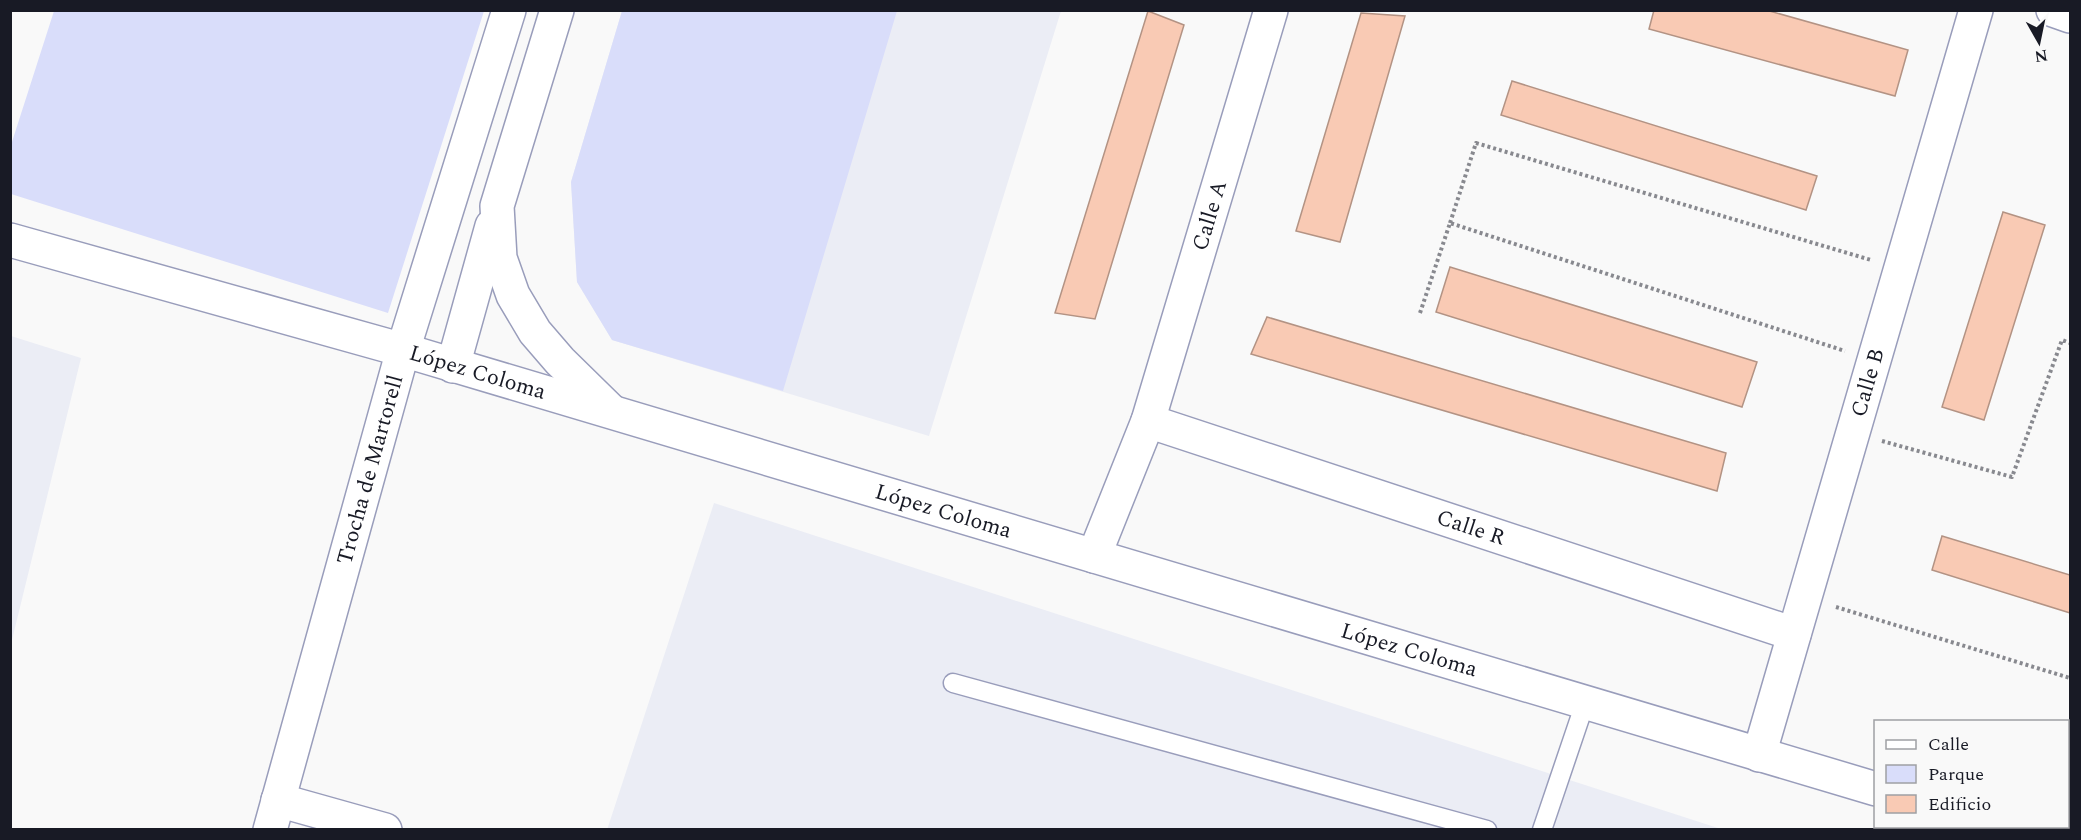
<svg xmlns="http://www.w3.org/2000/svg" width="2081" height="840" viewBox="0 0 2081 840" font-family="Spectral,serif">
	<rect width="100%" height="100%" fill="#f9f9f9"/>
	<path fill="#ebedf5" d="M622,11h439l-132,425 -317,-96 -35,-58 -6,-100z
		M11,336l70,22 -70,286 -1,-308z
		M714,503l1007,326 -1114,1z"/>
	<path fill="#d9ddfa" d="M54,11h430l-96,302 -377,-119v-49z
		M622,11h275l-114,380 -171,-51 -35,-58 -6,-100z"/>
	<path fill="#f9cab4" stroke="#b39384" stroke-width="1.5" d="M1654,10h112l142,40 -13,46 -246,-67z
		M1148,11l36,14 -89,294 -40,-6z
		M1361,13l44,3 -65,226 -44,-11z
		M1512,81l305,95 -11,34 -305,-95z
		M2003,212l42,13 -61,195 -42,-13z
		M1450,267l307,95 -15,45 -306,-95z
		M1267,317l459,136 -9,38 -466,-137z
		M1942,536l128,39v38l-138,-43z"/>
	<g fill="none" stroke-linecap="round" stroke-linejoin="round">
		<defs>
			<path id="lane" d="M953,683l534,147
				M1542,830l43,-127"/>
			<g id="street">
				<path d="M2053,10l17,6"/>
				<path id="s1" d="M1148,421l646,213"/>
				<path id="s2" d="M1094,556l54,-135 123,-411"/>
				<path id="s3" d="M1759,755l217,-745"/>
				<path d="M278,800l107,30"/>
				<path id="s4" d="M270,830l133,-480"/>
			</g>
			<g id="secondary">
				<path d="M557,10l-60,196 3,52 13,37 22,37 25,29 50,49"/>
				<path id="s5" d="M10,240l393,110 1473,439"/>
				<path d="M403,350l106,-340"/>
				<path d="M453,366l39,-140"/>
				<path d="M2002,826l10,4"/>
			</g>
		</defs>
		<use href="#lane" stroke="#999dbb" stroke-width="21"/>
		<use href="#street" stroke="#999dbb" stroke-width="36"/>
		<use href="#secondary" stroke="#999dbb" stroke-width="36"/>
		<path stroke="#88898f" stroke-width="4" stroke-dasharray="3 3" stroke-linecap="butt" d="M1450,223l26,-80 395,117
			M1420,313l30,-90 395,128
			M1882,441l130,36 50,-137 8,3
			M1836,607l234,71"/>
		<use href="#lane" stroke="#fff" stroke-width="18"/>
		<use href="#street" stroke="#fff" stroke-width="33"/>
		<use href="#secondary" stroke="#fff" stroke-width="33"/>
	</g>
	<g text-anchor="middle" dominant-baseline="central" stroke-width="5" stroke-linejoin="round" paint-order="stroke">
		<g font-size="22" fill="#181a25" stroke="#f9f9f9">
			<text stroke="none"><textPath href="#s2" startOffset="360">Calle A</textPath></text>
			<text stroke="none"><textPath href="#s5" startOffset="486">López Coloma</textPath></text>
			<text stroke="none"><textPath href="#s3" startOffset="388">Calle B</textPath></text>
			<text stroke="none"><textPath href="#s4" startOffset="374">Trocha de Martorell</textPath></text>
			<text stroke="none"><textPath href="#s5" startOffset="972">López Coloma</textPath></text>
			<text stroke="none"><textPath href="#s1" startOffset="340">Calle R</textPath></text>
			<text stroke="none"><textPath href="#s5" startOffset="1458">López Coloma</textPath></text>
		</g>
	</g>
	<rect width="2081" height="840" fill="none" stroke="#181a25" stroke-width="24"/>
	<rect x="1874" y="720" width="195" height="108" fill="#f9f9f9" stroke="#9fa0a4" stroke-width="1.5"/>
	<rect x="1886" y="740" width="30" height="9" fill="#ffffff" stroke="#9fa0a4" stroke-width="1.5"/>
	<text x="1928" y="750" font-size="18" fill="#181a25">Calle</text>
	<rect x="1886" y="765" width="30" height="18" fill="#d9ddfa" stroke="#9fa0a4" stroke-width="1.5"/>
	<text x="1928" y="780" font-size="18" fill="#181a25">Parque</text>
	<rect x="1886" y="795" width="30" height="18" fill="#f9cab4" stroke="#9fa0a4" stroke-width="1.5"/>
	<text x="1928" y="810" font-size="18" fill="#181a25">Edificio</text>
	<g transform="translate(2039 42) rotate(171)" stroke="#f9f9f9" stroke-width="4.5" paint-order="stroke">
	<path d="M0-4.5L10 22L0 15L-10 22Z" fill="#181a25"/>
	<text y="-9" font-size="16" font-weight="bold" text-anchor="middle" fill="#181a25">N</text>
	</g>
</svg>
